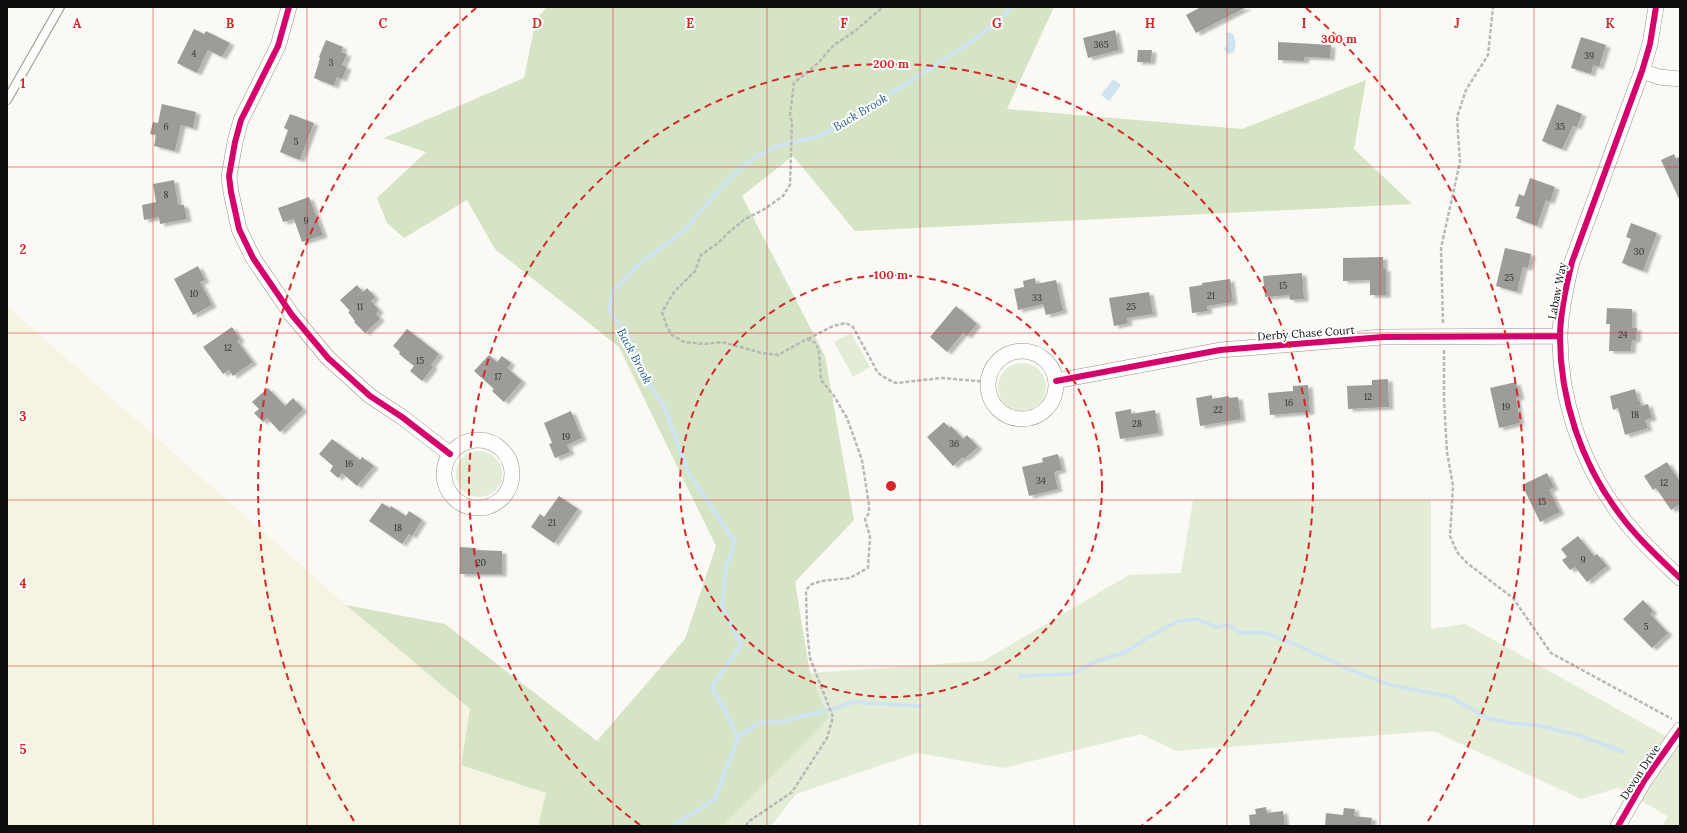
<svg xmlns="http://www.w3.org/2000/svg" width="1687" height="833" viewBox="0 0 1687 833" font-family="Lora,serif">
	<defs>
		<filter id="shadow"><feDropShadow dx="4.5" dy="2.5" stdDeviation="1" flood-color="#0004"/></filter>
	</defs>
	<rect width="100%" height="100%" fill="#faf9f4"/>
	<path fill="#f5f4e2" d="M7,306l339,299 124,104 -9,56 85,28 -8,33h-531z"/>
	<path fill="#e3edd6" d="M851,333l19,34 -17,10 -19,-35z
		M998 387a24 24 0 1 1 48 0a24 24 0 1 1-48 0Z
		M456 474a23 23 0 1 1 46 0a23 23 0 1 1-46 0Z
		M1193,500h238v129l34,-5 215,120v82h-18l6,-10 -50,-28 -37,11 -148,-68 -257,20 -35,-17 -137,34 -87,-15 -121,41 -25,32h-49l107,-108 -19,-45 173,-12 146,-86 52,-2z"/>
	<path fill="#d5e4c5" d="M547,7h507l-47,102 235,20 124,-49 -12,69 58,55 -557,27 -62,-75 -51,40 83,160 29,164 -59,62 15,91 19,45 -107,108h-184l8,-33 -85,-28 9,-56 -124,-104 99,19 152,117 88,-102 31,-93 -97,-199 -124,-98 -28,-49 -63,38 -17,-15 -10,-25 49,-46 -42,-14 140,-60 12,-59z"/>
	<path fill="#cfe4f0" d="M1228,32l5,2c3,7 4,12 0,19l-5,1 -4,-5 3,-6 -1,-9z
		M1113,79l8,6 -12,16 -8,-6z"/>
	<g fill="none" stroke-linecap="round" stroke-linejoin="round">
		<path stroke="#cfe4f0" stroke-width="4" d="M1020,676l51,-2 26,-13 29,-9 24,-16 28,-15 19,-2 19,8 12,-2 13,8h25l31,12 51,24 42,16 61,12 36,21 23,5 26,2 42,10 46,17
			M738,737l21,-14 26,-2 50,-13 18,-6 68,4
			M673,826l42,-27 23,-62 -26,-50 29,-42 -19,-39 4,-38 9,-26 -46,-68 -25,-68 -17,-26 -19,-43 -19,-27 4,-19 26,-27 46,-34 25,-30 36,-37 28,-16 42,-10 26,-12 126,-81 33,-25 10,-12"/>
	</g>
	<path fill="#9e9c99" filter="url(#shadow)" d="M1201,7h46l-51,26 -10,-18z
		M194,29l10,5 2,-3 24,12 -8,14 -14,-7 -11,23 -20,-10z
		M1115,30l4,20 -31,8 -5,-20z
		M1581,37l25,8 -7,22 -6,-2 -2,9 -20,-6z
		M326,40l17,7 -2,5 6,2 -5,11 5,2 -5,12 -5,-2 -3,9 -20,-8 6,-20 -1,-1z
		M1278,42l53,3 -1,13 -25,-1 -1,4 -26,-1z
		M1138,50h14l-1,12h-14z
		M162,104l34,8 -3,16 -12,-3 -6,26 -21,-5 2,-11 -6,-1 3,-12 5,1z
		M1557,104l25,10 -5,13 -4,-1 -11,23 -20,-8z
		M290,114l24,9 -14,37 -20,-8 8,-22 -4,-2z
		M1674,154l2,5 4,-2v44l-19,-41z
		M1530,178l25,9 -5,15 -4,-2 -9,26 -21,-8 4,-11 -5,-1 4,-12 5,2z
		M174,180l4,25h6l3,14 -27,5 -1,-7 -15,3 -2,-15 14,-3 -3,-18z
		M309,197l14,38 -21,7 -8,-23 -11,3 -5,-14z
		M1631,223l26,10 -14,38 -21,-8 9,-24 -5,-2z
		M1505,248l26,6 -3,14 -5,-1 -6,25 -21,-6z
		M1383,257v12h3v26h-16v-15l-27,1v-23z
		M198,266l7,14 -5,2 12,23 -19,10 -19,-36z
		M1302,273l2,26 -14,1 -1,-5 -24,2 -2,-21z
		M1035,278l1,6 20,-4 7,31 -17,4 -3,-11 -25,6 -4,-21 10,-2 -1,-6z
		M1230,279l3,23 -26,4 1,5 -16,2 -3,-26 13,-2v-2z
		M357,285l6,7 4,-4 8,9 -4,4 8,9 -3,4 4,5 -15,14 -11,-11 1,-1 -7,-9 2,-1 -10,-11z
		M1149,292l4,22 -26,4 1,5 -14,3 -5,-28z
		M956,306l21,18 -10,12 -4,-3 -16,19 -17,-15z
		M1607,308l25,1v19h5l-1,12h-4l-1,11h-22l1,-27h-4z
		M232,327l8,12 -3,2 16,21 -20,14 -4,-6 -6,4 -20,-27z
		M407,329l32,25 -8,11 2,2 -11,14 -12,-10 4,-5 -15,-12 1,-2 -7,-6z
		M489,355l8,7 5,-6 9,7 -4,5 15,13 -18,21 -12,-11 2,-2 -20,-18z
		M1388,379l1,28 -41,2 -1,-23 25,-1v-5z
		M1516,382l4,15 -4,1 4,25 -21,5 -9,-40z
		M1308,385l2,27 -40,3 -2,-22 25,-2v-5z
		M268,388l17,18 8,-8 10,11 -23,23 -13,-14 -4,4 -9,-9 5,-4 -7,-7z
		M1635,389l3,12h2l1,5 7,-2 4,14 -7,2 3,8 -23,7 -7,-27 -5,2 -3,-14z
		M1212,395v4l17,-3v2l9,-1 3,22 -41,7 -4,-28z
		M1131,409v5l24,-4 4,23 -39,6 -5,-27z
		M571,411l11,27 -15,7 3,7 -15,6 -6,-14 3,-1 -8,-20z
		M944,422l6,6 1,-2 12,13 4,-4 11,12 -14,12 -1,-2 -10,9 -26,-29z
		M332,439l28,21 2,-3 12,9 -17,20 -15,-13 -4,5 -8,-7 3,-5 -14,-12z
		M1058,454l4,16 -8,2 4,17 -29,7 -7,-29 21,-5 -1,-4z
		M1667,462l13,20v22l-9,6 -15,-22 -3,2 -9,-14z
		M1547,473l7,14 -5,3 11,22 -20,10 -18,-37z
		M559,496l19,13 -24,34 -23,-16 9,-13 4,3z
		M382,503l8,5 1,-2 15,10 3,-5 13,9 -10,16 -3,-2 -7,10 -33,-23z
		M1578,536l16,20 3,-2 10,12 -20,16 -12,-15 -5,3 -8,-10 5,-3 -6,-8z
		M460,547l16,1v2l26,1v23h-42z
		M1643,600l10,11 -3,3 18,19 -16,15 -29,-29z
		M1266,807l1,6 16,-2 2,15h-35l-1,-11 7,-1 -1,-5z
		M1344,808l11,1 -1,7 18,2 -1,8h-46l1,-13 17,2z"/>
	<g fill="none" stroke-linecap="round" stroke-linejoin="round">
		<defs>
			<path id="lane" d="M7,100l53,-93"/>
			<path id="street" d="M289,7l-11,39 -37,74 -6,22 -6,34 2,16 8,37 14,29 39,57 36,43 42,38 32,21 48,37
				M1656,7l-6,37 -8,27 -70,191c-6,24 -12,50 -12,75 0,62 21,125 58,175 18,25 40,45 62,66
				M1642,71l17,6 21,2
				M988 385a34 34 0 1 1 68 0a34 34 0 1 1-68 0Z
				M1056,381l164,-31 163,-13 177,-1
				M444 474a34 34 0 1 1 68 0a34 34 0 1 1-68 0Z
				M1618,826l26,-45 36,-51"/>
		</defs>
		<use href="#lane" stroke="#949492" stroke-width="10"/>
		<use href="#street" stroke="#949492" stroke-width="16"/>
		<path stroke="#b8b8b7" stroke-width="2.5" stroke-dasharray="4 2" stroke-linecap="butt" d="M1443,323l-2,-75 19,-86 -3,-45 9,-27 22,-35 5,-48
			M808,339l25,-13 13,-3 7,4 25,46 9,6 9,4 46,-5 46,4
			M1444,350v49l3,53 6,34 -3,50 7,16 10,11 46,35 38,55 121,66
			M746,826l2,-4 44,-30 35,-54 6,-21 -23,-59 -3,-29 -1,-38 4,-6 11,-4 29,-3 18,-10 2,-31 -5,-18 4,-6v-8l-7,-45 -15,-42 -13,-22 -13,-16 -2,-28 -3,-9 -9,-4 -29,16 -16,-2 -40,-11 -17,2 -21,-2 -12,-7 -5,-8 -5,-15 12,-20 21,-21 6,-16 17,-12 10,-10 17,-14 18,-9 20,-14 7,-11 2,-63 -2,-7 4,-32 24,-20 16,-18 21,-14 28,-24"/>
		<use href="#lane" stroke="#fefefd" stroke-width="8"/>
		<use href="#street" stroke="#fefefd" stroke-width="15"/>
		<defs>
			<path id="cycleway" d="M289,7l-11,39 -37,74 -6,22 -6,34 2,16 8,37 14,29 39,57 36,43 42,38 32,21 48,37
				M1656,7l-6,37 -8,27 -70,191c-6,24 -12,50 -12,75 0,62 21,125 58,175 18,25 40,45 62,66
				M1056,381l164,-31 163,-13 177,-1
				M1618,826l26,-45 36,-51"/>
		</defs>
		<use href="#cycleway" stroke="#fff" stroke-width="8"/>
		<use href="#cycleway" stroke="#d6006c" stroke-width="6"/>
	</g>
	<path fill="none" stroke="#d62828" stroke-width="1" stroke-opacity="0.55" d="M153,7v819M307,7v819M460,7v819M613,7v819M767,7v819M920,7v819M1074,7v819M1227,7v819M1380,7v819M1534,7v819M7,167h1673M7,333h1673M7,500h1673M7,666h1673"/>
	<g fill="none" stroke="#d62828" stroke-width="2" stroke-dasharray="7 5">
		<circle cx="891" cy="486" r="211"/>
		<path d="M640 825A422 422 0 1 1 1142 825"/>
		<path d="M354 821A633 633 0 0 1 476 8M1306 8A633 633 0 0 1 1428 821"/>
	</g>
	<g text-anchor="middle" dominant-baseline="central" stroke-width="4" stroke-linejoin="round" paint-order="stroke">
		<g font-size="9" fill="#323231">
			<text x="1101" y="44">365</text>
			<text x="194" y="53">4</text>
			<text x="1589" y="55">39</text>
			<text x="331" y="62">3</text>
			<text x="166" y="126">6</text>
			<text x="1560" y="126">35</text>
			<text x="296" y="141">5</text>
			<text x="166" y="194">8</text>
			<text x="306" y="220">9</text>
			<text x="1639" y="251">30</text>
			<text x="1509" y="277">25</text>
			<text x="1283" y="285">15</text>
			<text x="194" y="293">10</text>
			<text x="1211" y="295">21</text>
			<text x="1037" y="297">33</text>
			<text x="360" y="306">11</text>
			<text x="1131" y="306">25</text>
			<text x="1623" y="334">24</text>
			<text x="228" y="347">12</text>
			<text x="420" y="360">15</text>
			<text x="498" y="376">17</text>
			<text x="1368" y="396">12</text>
			<text x="1289" y="402">16</text>
			<text x="1506" y="406">19</text>
			<text x="1218" y="409">22</text>
			<text x="1635" y="414">18</text>
			<text x="1137" y="423">28</text>
			<text x="566" y="436">19</text>
			<text x="954" y="443">36</text>
			<text x="349" y="463">16</text>
			<text x="1041" y="480">34</text>
			<text x="1664" y="482">12</text>
			<text x="1542" y="501">15</text>
			<text x="552" y="522">21</text>
			<text x="398" y="527">18</text>
			<text x="1583" y="559">9</text>
			<text x="481" y="562">20</text>
			<text x="1646" y="626">5</text>
		</g>
		<g font-size="11" fill="#0e0e0e" stroke="#fff">
			<text transform="translate(1557 291) rotate(-79)">Labaw Way</text>
			<text transform="translate(1306 333) rotate(-4)">Derby Chase Court</text>
			<text transform="translate(1640 772) rotate(-57)">Devon Drive</text>
		</g>
		<g font-size="12" font-style="italic" fill="#266091" stroke="#fff">
			<text transform="translate(860 112) rotate(-31)">Back Brook</text>
			<text transform="translate(635 356) rotate(62)">Back Brook</text>
		</g>
	</g>
	<g font-size="13" text-anchor="middle" font-weight="bold" fill="#d62828" stroke="#fff" stroke-width="4" stroke-linejoin="round" paint-order="stroke">
		<text x="77" y="28">A</text>
		<text x="230" y="28">B</text>
		<text x="383" y="28">C</text>
		<text x="537" y="28">D</text>
		<text x="690" y="28">E</text>
		<text x="844" y="28">F</text>
		<text x="997" y="28">G</text>
		<text x="1150" y="28">H</text>
		<text x="1304" y="28">I</text>
		<text x="1457" y="28">J</text>
		<text x="1610" y="28">K</text>
		<text x="23" y="88">1</text>
		<text x="23" y="254">2</text>
		<text x="23" y="421">3</text>
		<text x="23" y="588">4</text>
		<text x="23" y="754">5</text>
	</g>
	<circle cx="891" cy="486" r="6" fill="#d62828" stroke="#fff" stroke-width="2"/>
	<g font-size="12" text-anchor="middle" font-weight="bold" fill="#d62828" stroke="#fff" stroke-width="4" stroke-linejoin="round" paint-order="stroke">
		<text x="1339" y="43">300 m</text>
		<text x="891" y="68">200 m</text>
		<text x="891" y="279">100 m</text>
	</g>
	<rect width="1687" height="833" fill="none" stroke="#0e0e0e" stroke-width="16"/>
</svg>
